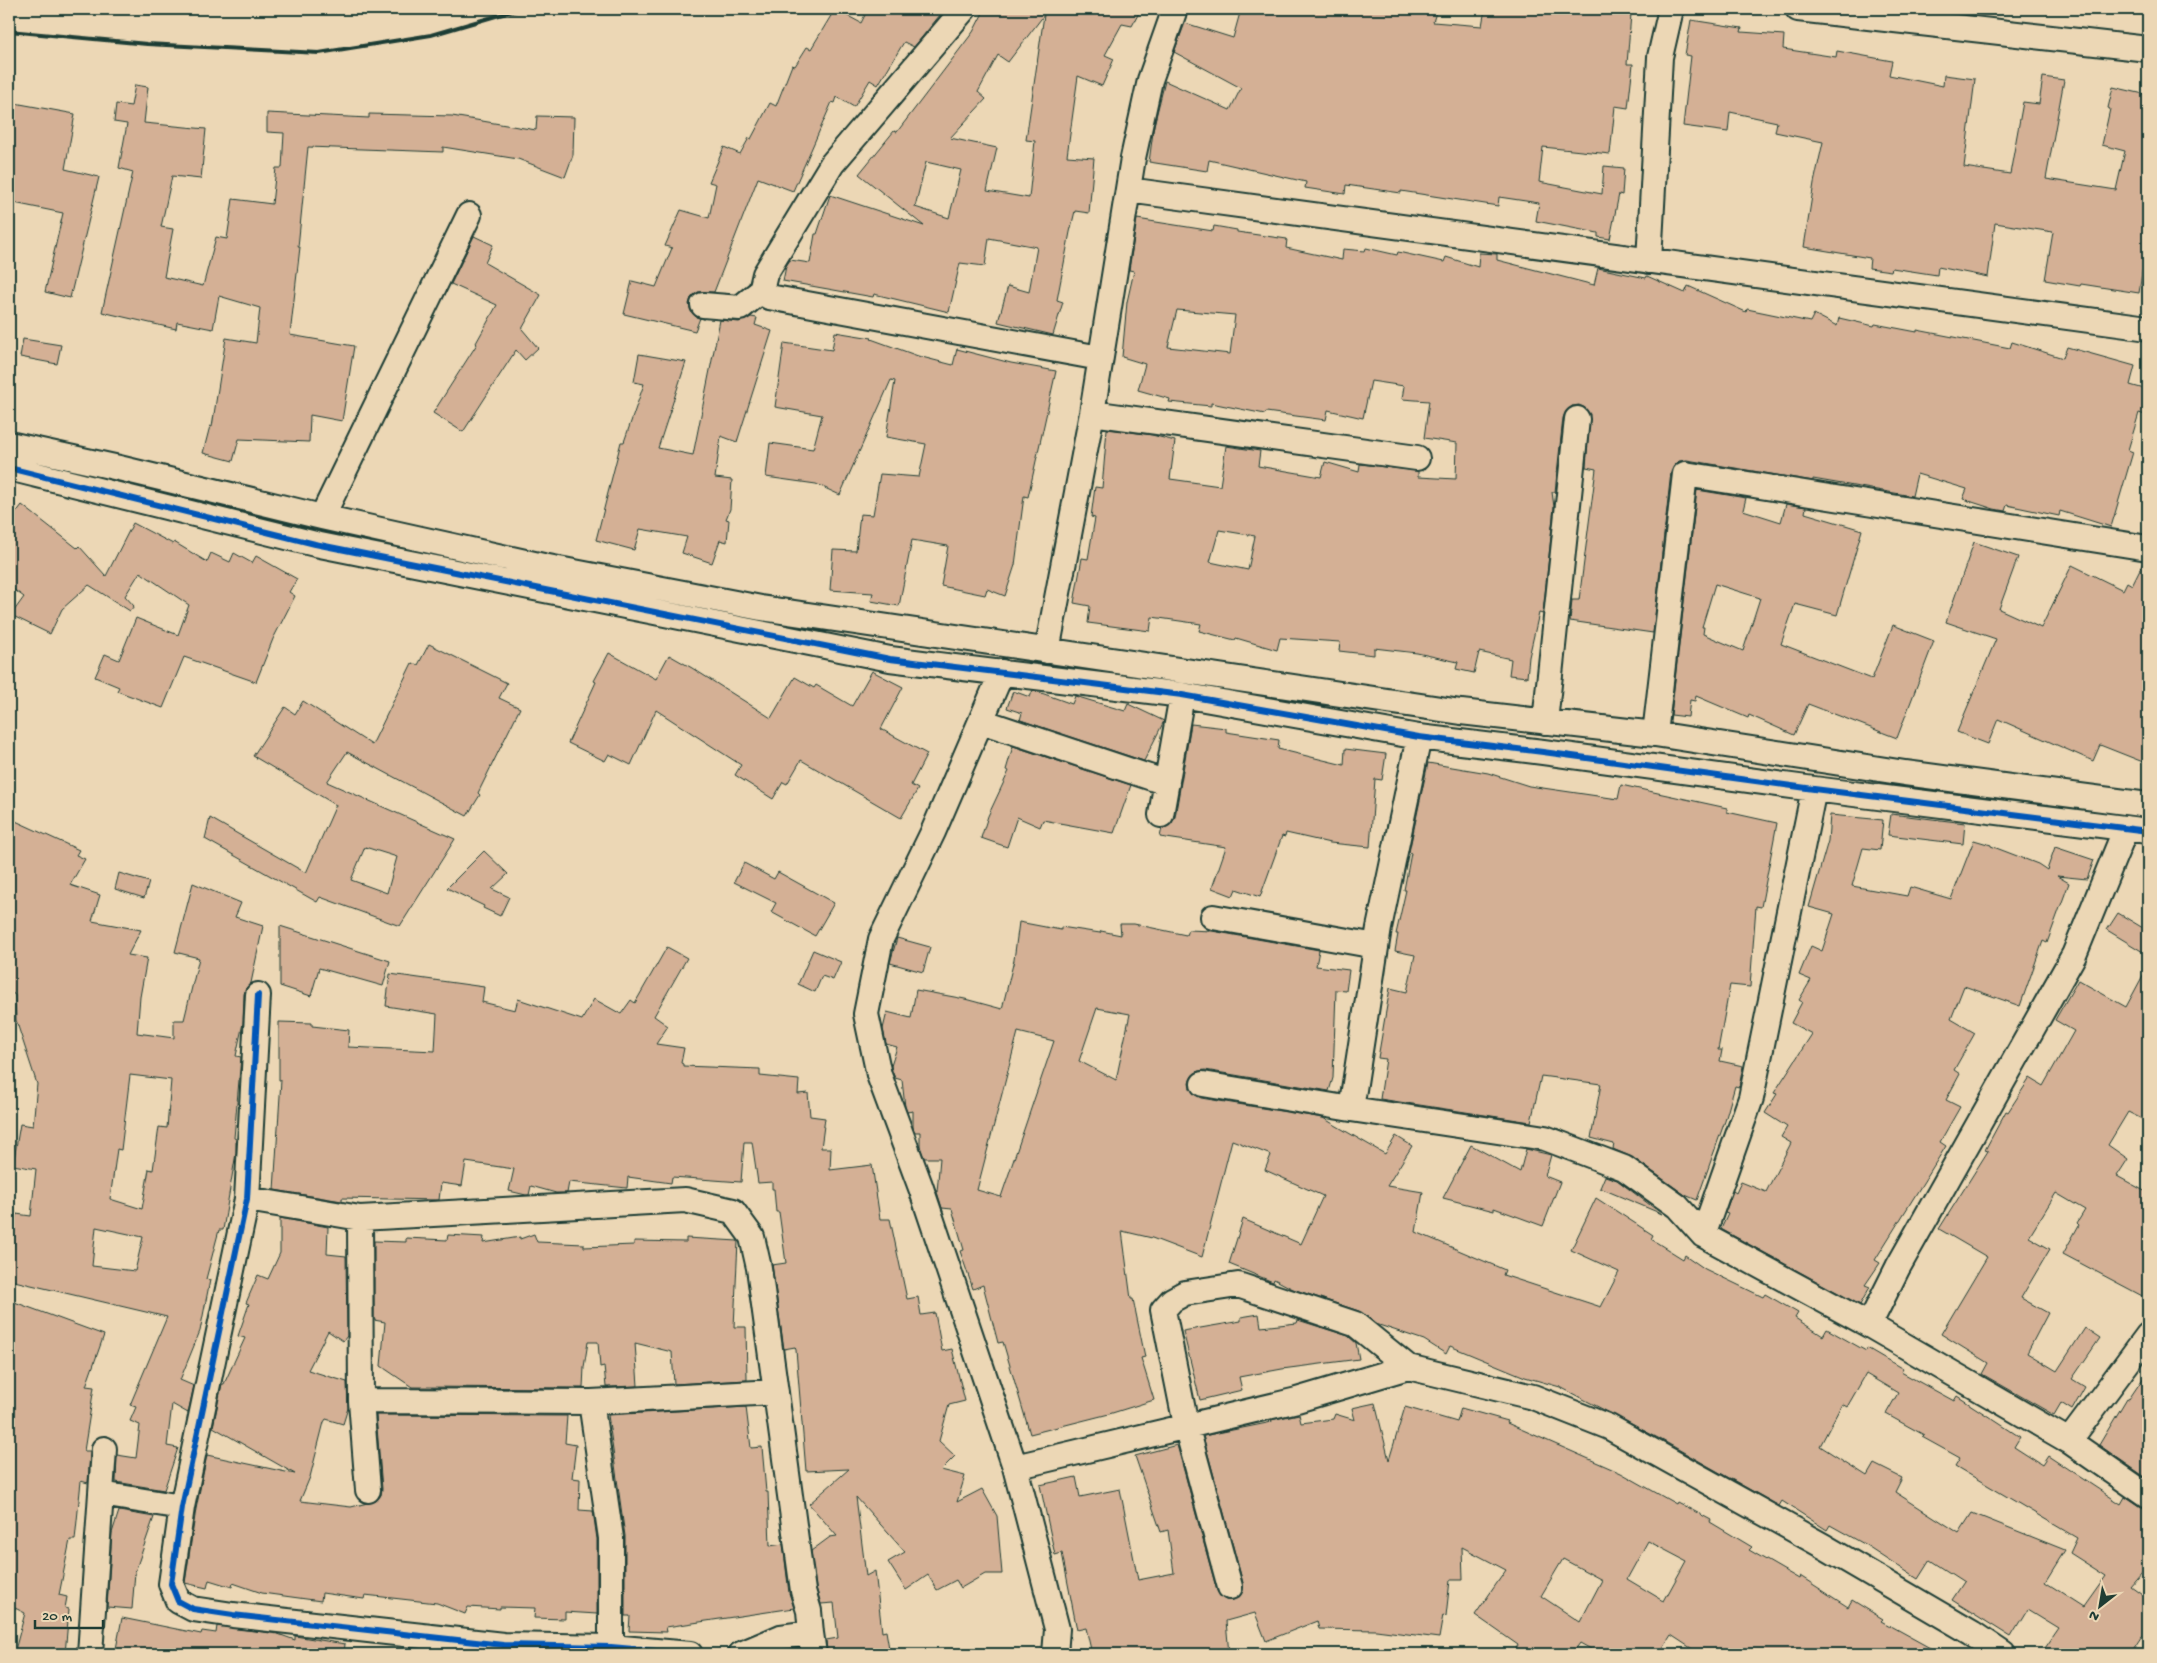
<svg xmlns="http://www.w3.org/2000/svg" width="2157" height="1663" viewBox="0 0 2157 1663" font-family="'Gochi Hand',sans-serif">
	<rect width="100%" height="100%" fill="#ecd7b5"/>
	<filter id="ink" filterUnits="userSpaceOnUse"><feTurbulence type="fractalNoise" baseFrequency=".02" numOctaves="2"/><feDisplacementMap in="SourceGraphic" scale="10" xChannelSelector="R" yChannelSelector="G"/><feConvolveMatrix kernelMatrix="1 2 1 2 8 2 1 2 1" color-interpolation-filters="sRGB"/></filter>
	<g filter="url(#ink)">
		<path fill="#d4b095" stroke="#1f3d34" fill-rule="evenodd" d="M835,9l26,14 7,-14h75l-3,6 -26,32 -10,-5 -26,43 -8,-5 -16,27 -17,-10 -2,6 -3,-1 -39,89 -35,-13 -44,114h-16l-7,6 -2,6 2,7 5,6 8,2 -4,-1 -5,13 -71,-17 8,-33 24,6 16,-39 -7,-2 16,-36 28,8 7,-34 -7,-2 15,-35 16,7 9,-16 2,1 19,-36 6,3 16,-41 3,1 12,-19 4,2z
			M985,9h156l-9,17 -10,-2 -17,31 9,4 -12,27 -24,-10 -11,80 27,2 -5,55 -14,-2 -5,21 -13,68 6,2 -10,33 -55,-13 10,-36 21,6 8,-45 -48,-9 -4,28 -25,-3 -11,49 -75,-18 -1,3 -90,-16 3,-15 4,-6 20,3 5,-29h2l13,-39 94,31 -65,-52 35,-43 3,1 76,-100zM1044,15l-18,125 9,1 -6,57 -42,-7 10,-43 -47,-10 36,-39 -8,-7 20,-37 10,7zM926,162l35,8 -12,48 -34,-11z
			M1241,9h196l-4,13 49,4 3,-17h96v2l50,3 -4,50h6l-5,44 -13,-2 -5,48 -67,-7 -4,35 63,12 2,-28 20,2 -2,27 -3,-1 -9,45 -12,-2v-4l-62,-12 3,-18 -40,-6 -1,9 -97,-15v2l-55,-8 -1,9 -40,-6 1,-6 -97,-22 -2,11 -58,-9 5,-37 11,-44 65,29 11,-22 -67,-36 11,-29 48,15z
			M1691,20l51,8 -1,4 43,3 -1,14 53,8 1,-6 55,10 -3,14 54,11 1,-11 31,4 -11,88 46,7 13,-72 16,2 4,-27 21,3 -18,99 70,11 9,-39 -23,-6 8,-36 -2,-1 5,-21 35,8v137l-9,61 -58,-9 -1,2 -35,-6 8,-48 -58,-9 -7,54 -50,-10 -1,8 -45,-7 -1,3 -22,-3 1,-10 -66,-11 10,-64 9,-41 -48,-10 2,-10 -47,-10 -2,20 -45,-6 8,-70 -6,-1z
			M135,85l13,2 -4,36 62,6 -5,50 -29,-3 -11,51 12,2 -9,48 39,9 13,-49 11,2 6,-40 39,5 4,-36h6l2,-35 -17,-1v-19l102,5v-4l83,2 84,14 1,-14 37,1 -1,38 -8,22 -47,-18 -75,-12v5l-135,-5 -10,100h2l-10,88 64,11 -12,75 -32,-6 -1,27 -70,-3 -6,22 -30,-8 7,-27 2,1 14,-89 30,5 4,-35 -41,-12 -6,33 -36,-7 -1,7 -74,-17 31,-140 -14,-4 8,-44 -13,-2 2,-18 15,2z
			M9,102l66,12 -10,55 34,8 -29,121 -25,-6 18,-79 -54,-11z
			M1137,219l76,12 1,-5 23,4v2l50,7 -1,9 56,12 1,-11 22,2 1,-3 31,7 1,-3 46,10 2,-5 32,10 1,-14 18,1v6l97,25 4,-17 48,10 1,-2 38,17 3,-7 58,26 1,-3 63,13 4,-8 23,12 2,-8 35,8 1,-2 42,8v-2l93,18 2,-6 51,16 4,-11 68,19 -5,19 18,5v26l-9,-3 -11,37 5,2 -22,75 -51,-16 -1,5 -52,-11 -2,6 -11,-2 -31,-10 4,-10 -50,-15 -5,22 -99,-17v2l-126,-21 -8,1 -5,5 -3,6 -18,161 -83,-12 2,-21h7l17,-131 -10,-2 4,-53 -5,-6 -6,-3 -7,1 -6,5 -3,7 -8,74h-3l2,15 -11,107 -4,-1 -10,44 -2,20 -18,-2 2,-16 -32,-7 -5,21 -18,-4 2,-7 -41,-9 -43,-5v7l-35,-4 1,-9 -60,-4 -3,12 -41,-12 -1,2 -36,-9 2,-7 -49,-7 -2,14 -62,-8 2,-17 -16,-3 8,-45 6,1 7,-41 -4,-1 4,-30 7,1 5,-59 45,6 23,6 -5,38 50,7 6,-40 34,5 -2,15 63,11 4,-15 34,10 1,-8 58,7v6l38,2 1,-36 -33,-5 5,-37 -27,-2 2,-13 -33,-5 -8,37 -35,-8 -2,10 -60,-8 -1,2 -54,-11v3l-42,-4 1,-3 -32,-9 7,-26 -23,-7 5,-55 7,-31 -5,-1zM1177,310l58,5 -5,39 -62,-7zM1219,530l36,6 -7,34 -38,-8z
			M474,236l19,9 -8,18 56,32 -19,34 16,19 -13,12 -9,-10 -53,82 -30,-19 44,-69 -1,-1 21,-38 -46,-21z
			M751,317l6,1 -2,7 17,6 -35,111 -16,-6 -6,42 17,2 -2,29 -4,10 3,1 -2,22 -7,-2 -8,23 -30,-10 5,-16 -47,-8 -6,21 -38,-10 25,-98h3l20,-58 -10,-2 5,-28 47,8 -28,86 35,7 27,-135 19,2z
			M835,332l37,6 -1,1 47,17 35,9 4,-16 54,14 45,8 -28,126 -4,-1 -9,69 -10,31 -18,-7 -2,6 -44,-9 7,-40 -36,-6 -13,66 -28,-5 2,-8 -43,-3 3,-40 23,1 4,-37 13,1 7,-41 39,3 7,-33 -40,-7 9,-56 -4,-1 -51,115 -24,-11 -50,-7 4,-34 43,6 9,-34 -47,-8 9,-64 48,7z
			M23,339l38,6 -4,19 -37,-7z
			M1697,490l49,8 -3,12 38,12 5,-18 20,3 -1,6 57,17 -25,85 -42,-11 -14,40 91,35 21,-54 41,16 -37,97 -89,-34 -14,31 -45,-20 -1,3 -52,-22 -1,5 -5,-1 -2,17 -17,-2zM1715,584l45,14 -17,53 -40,-17 1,-7h-2z
			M22,505l55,43 2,-2 27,30 27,-53 40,21 1,-2 33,20 4,-9 19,9 4,-9 18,10 4,-7 41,23 -8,13 6,4 -22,43 -17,43 -72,-25 -21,51 -46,-17 2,-4 -24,-10 10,-23 14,6 17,-42 42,17 11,-30 -49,-33 -15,24 9,10 -4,5 -41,-26 -27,24 -12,25 -39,-19 13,-18 -15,-11v-64z
			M1974,542l44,15 -19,52 42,19 31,-63 51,25 4,-8 5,3 12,-24h4v188l-5,13 -43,-17 -7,16 -95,-42 -10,25 -31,-12 39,-93 -50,-17z
			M429,644l78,39 -8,15 21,10 -42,85 2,2 -13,21 -120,-64 -20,30 128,57 -55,87 -80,-29 -3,5 -112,-63 5,-21 96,55 30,-68 -83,-49 32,-49 10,7 8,-13 69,44 40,-82 6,2zM365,847l32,10 -10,36 -36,-13z
			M609,653l47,26 13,-24 23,13 79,50 24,-41 19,11 2,-3 36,21 20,-35 31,16 -22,42 46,25 -16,31 7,4 -17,29 -100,-58 -14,24 -4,-2 -10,17 -38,-24 6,-10 -85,-55 -25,55 -22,-11 -4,7 -37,-18 28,-61 -2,-1z
			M1033,690l39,14 3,-8 50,15 3,-7 36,17 -20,40 -124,-41 2,-7 -15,-5 6,-17 17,6z
			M1191,724l35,4v4l53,8 -1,9 66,16 1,-16 41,5 -4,26 -7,-1 -5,68 -40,-4 -44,-10 -1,4 -3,-1 -22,61 -24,-8 -3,7 -21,-8 14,-41 -66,-10 2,-9 9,-4 4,-7z
			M1013,746l118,39 -17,48 -71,-13 -3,7 -23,-10 -10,30 -26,-9 7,-22 21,-45 -3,-1z
			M1428,763l60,10 41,13 89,13 3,-14 106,23v4l50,11 -16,84 -5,-1 -6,81 -20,-2 -12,65h4l-2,11 23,5 -4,21 -4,-1 -10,35 -28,79 -12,-5 -53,-38 -19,-8 1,-5 -23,-6 10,-54 -60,-8 -10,46 -151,-23 6,-40 -8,-1 12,-70 17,4 8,-37 -20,-4 3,-17h-2l10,-44h-2l7,-37 -2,-1z
			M1891,814l74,9 -2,21 -75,-9z
			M1830,815l53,5 -3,30 -17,-2 -11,38 55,10 3,-9 41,12 23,-59 17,5v1l47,18 9,6 8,-23 39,13 -7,19 -30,-3 12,7 -22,60 -4,-2 -23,65 -56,-20 -13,33 24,14 -21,37 6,4 -14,26 14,7 -20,35 6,4 -71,114 5,3 -15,22 5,2 -10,18 -139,-76 7,-15 -3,-1 8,-22 3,2 5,-11 25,10 25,-49 -10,-6 6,-10 -22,-14 12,-19 -3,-1 38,-59 -21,-11 11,-21 -3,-2 12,-20 -12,-5 12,-29 11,5 12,-37 -25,-7 19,-66z
			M9,818l70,32 -3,5 9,4 -15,26 30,10 -8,26 49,9 -13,25 19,3 -7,39 -3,36 37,5v-18h10l15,-62 -24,-6 18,-69 48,20 -6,14 28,9 -12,57 -5,5 -2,6 -1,29 -7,33 5,1 -7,81 2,1v14l-13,77h-4l-13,49 4,1 -10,51 -20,49 14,6 -6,27 -16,-9 -5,42 11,2 -14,42 -48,-8 1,-27 19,3 4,-33 -10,-4 6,-14 -6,-2 37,-88 -157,-37 6,-66 15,2 5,-47 -23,-4 7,-41 13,2 4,-42 -21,-64 -1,-25 -6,-4zM130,1075l41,5 -4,48 -8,-1 -6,43 -4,-1 -7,40 -32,-10 7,-50 4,1zM96,1227l47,10 -8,34 -43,-5z
			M484,851l24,23 -16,15 17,8 -9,19 -17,-8 1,-2 -37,-18z
			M744,863l30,16 4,-7 56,31 -19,33 -44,-24 5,-9 -42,-21z
			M119,873l30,9 -5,16 -29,-9z
			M2118,913l30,18v24l-41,-25z
			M1019,922l42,8v-3l39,6 1,-2 20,4 -1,-11h14l52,11 2,-5 24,1 107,19 -3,16 33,4 -3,21 -10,-1 -3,88 -4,13 -124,-21 -7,1 -6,5 -3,6 1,6 4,6 7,4 122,20 62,36 11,-18 16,10 -25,40 36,6 -7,40 89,38 -2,5 98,32 18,-35 -48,-22 25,-52 57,37 -2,4 32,20 2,-4 20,14 58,28 2,-3 33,19 -3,5 28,18 4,-7 39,22 1,-3 36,21 -2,3 53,29 3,-5 63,41 -6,10 28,18 6,-9 73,48 4,-7 15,10 8,3v55l-18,21 18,13v26l-19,29h-88l18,-26 -31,-19 -17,28 -59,-37 12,-18 -34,-22 -12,19 -52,-34 -36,-20 -3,5 -45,-29 -3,5 -119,-67 -100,-52 -35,-10 -75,-31 -4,8 -22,-14 -48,-16 -17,-13 -66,-22 -19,-10 -1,3 -44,-18 14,-45 58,25 22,-48 -58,-26 6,-15 -39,-15 -30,117 -50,-19 -30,-7 9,68h2l12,58 -4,1 13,42 -45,14 -79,20 -27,-92 -5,1 -15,-58 -10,4 -13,-38 4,-1 -12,-41 -10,-1 -5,-16 3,-34h-16l-4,-11v-15h-5l-2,-4v-17l-6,1 -2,-5 -3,-27 -7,-2 -3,-7 -1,-5 6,-19 -11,-3 -3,-15 4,-17 24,6 5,-28 49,9 37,10 12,-49zM1097,1008l33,6 -14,66 -37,-19zM1018,1032l36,9 -53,156 -24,-7zM1866,1374l32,19 -12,21 38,21 -2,2 38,21 -5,8 122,72 -7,15 36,23 -22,31 -39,-25 20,-32 -93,-37 -13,20 -64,-41 7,-14 -28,-14 -7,12 -47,-30 22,-42 5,3z
			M280,926l110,35 -7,25 -64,-18 -8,28 -31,-10z
			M897,938l33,9 -7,25 -33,-9z
			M667,947l20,11 -33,58 14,10 -12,18 28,4 -3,15 2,1v2l77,3v7l39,4 -1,14 10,-1 2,23 15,2 -4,30h10l-1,22 42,-5 8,54h10l17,80 11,-2 3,18 14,-2 7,38 10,-2 13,52 -16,4 -10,36 16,15 -14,14 24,6 -8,26 25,-13 15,27 5,58h-17l-24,14 -5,-8 -19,10 -9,-15 -22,15 -18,-28 17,-10 -49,-55 10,79 9,-5 7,61 4,-1 4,23h-63l-1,-14 12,-2 -4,-35 -13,1 -5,-16 -5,-37 19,-14 7,-1 -28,-32 40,-35 -43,2 -10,-121 -1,-3 -11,2 -12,-84 14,-2 -7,-51h-3l-2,-23h-2v-7l-14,1 -6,-41h-8l-3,40 -69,-5 -1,6 -43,-6 -1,11 -58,-6 -2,11h-11l-25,-7 -2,9h-3l-17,-4 5,-22 -48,-7 -4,24 -21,-3 -2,17 -97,-2v3l-68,-11 7,-110h-2v-58l33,1v3l37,4 -1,17 87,4 2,-37 -51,-8 4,-32 94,13 -2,15 33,8 3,-11 64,21 12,-21 27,15 10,-14 4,3z
			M813,950l28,12 -8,18 -11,-4 -7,16 -17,-8z
			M2148,966v156l-20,-10 -20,33 20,14 -11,17 31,17v106l-85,-45 16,-29 -2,-2 8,-13 -29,-17 -27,44 21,12 -29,49 27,15 -21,40 30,18 28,-43 15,10 -28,41 13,8 -13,23 -11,-7 -7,12 -72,-41 6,-11 -47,-29 46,-77 -48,-28 49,-78 -3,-1 21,-39 2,1 22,-34 13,8 31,-55 -19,-11 23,-40 48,27z
			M1471,1145l49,27 6,-23 25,6 -6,21 15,6 -17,44 -49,-18v3l-51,-13z
			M1605,1176l12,4 45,34 -62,-26z
			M280,1218l48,9 -1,27 19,2 1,80 -4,5 -15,-10 -20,39 39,12 1,26 -5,16 -17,-5 -2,3 -14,55 -10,24 51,6 25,-6 5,-6 1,-6 -6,-74 191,1 -2,27 11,2 -4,33 8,1 -1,31 14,1 4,28v75l-32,-2v7l-31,-1 1,-10 -35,-1v2l-32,-2 -3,7 -28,-11 -72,-8 -1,4 -42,-6 -1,8 -59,-8 -29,-10 -1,4 -23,-7 -2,8 -22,-5 11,-74 11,-54 88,19 -82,-47 9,-43h2l21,-46 -7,-2 11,-32 -3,-1 12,-28 10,4 12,-26z
			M534,1234l3,8 47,2v3l50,-2v-4l52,1v-4l52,3 -4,86h12l1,53 -73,4 -2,-32 -37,-9 3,43 -32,1 -2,-21 -4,1 -2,-25h-10l-4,25 -1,21 -171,-1 -31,-21 4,-44 -11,-2v-79l32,1v-4l41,2 1,-5 36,2 -1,6 37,-6v2z
			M9,1300l95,35 -18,51 8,1 -10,64h6l-2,32 -7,-2 -6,59h-5l-11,55 8,2 -2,11 4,1 -4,45h-51l11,-41 -16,-8z
			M1259,1314l2,13 36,-4 1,-3 50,16 8,7 3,16 -77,10 -43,8 3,13 -42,10 -17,-69 58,-10v-4z
			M2148,1371v108l-49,-34 28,-47 2,1z
			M1375,1403l14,57 16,-53 52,15 4,-14 47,13 -1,2 114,50 55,31 1,-2 34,18 -1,2 42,25 -3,3 50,29 1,-3 48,31 4,-7 31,19 -2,2 60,33h-241l-29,-19 -12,19h-59l-20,-11 -8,11h-59l5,-9 -43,-30 31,-45 -44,-23 1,33h-13l-4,36 -3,-1 -4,23 -63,-8 -57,-1 -2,-8 -51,20 -11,-28 -29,8 3,33h-137l-6,-26 -9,2 -15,-77 -7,2 -15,-70 36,-8 4,20 40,-8 18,91 36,-7 -6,-43 -7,2 -26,-76 42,-11 40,146 4,6 5,3h7l7,-4 3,-6v-7l-40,-147 69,-14 -1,-2 28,-6 2,9 32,-4 2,-5 20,6 -3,-12zM1648,1541l38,20 -22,40 -37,-22zM1563,1559l39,21 -22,42 -39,-26z
			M746,1407l5,41 11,-1 4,45h2l2,54 13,-2 6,49 5,15 -128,19 1,5 -38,-1 1,-15h-5v-80l-17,-121z
			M119,1511l35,6 -19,55 -3,37 -25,-2 5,-74z
			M122,1618l79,16 1,-3 14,2 1,-7 61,8 17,6v-4l50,8 -1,10h-229z"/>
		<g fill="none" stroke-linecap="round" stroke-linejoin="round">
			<defs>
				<path id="minor" d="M1798,9l350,40
					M1128,190l1020,138
					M1649,261l11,-204 11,-48
					M761,291l8,6 331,61
					M703,305l37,3 21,-17 4,-17 67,-110 132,-155
					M1092,413l325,45
					M9,444l110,24 203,49 221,49 218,42 700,104 194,22 250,39 243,32
					M9,468l306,76 575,115 292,36 237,42 124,15 271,37 334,42
					M322,517l147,-302
					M1047,651l45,-238 41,-255 17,-78 25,-71
					M1002,672l-69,160 -52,107 -15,75 13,61 42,113 94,279 42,162 -2,25
					M981,721l186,62
					M1545,722l32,-303
					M1655,734l30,-260 463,74
					M1161,815l21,-120
					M1213,917l163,29
					M258,995l-11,204 -65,308 -11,77 7,17 15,8 40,6 270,30 108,2 79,7
					M1203,1084l148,25 194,29 79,30 53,38 26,29 166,90 200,116 79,55
					M1351,1109l28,-181 40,-191
					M247,1199l113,19 325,-18 48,11 19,26 7,31 44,323 6,20 2,22 -30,4 -40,17
					M360,1218l1,183 230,1 185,-10
					M1703,1235l48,-137 63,-309
					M1869,1325l29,-58 176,-312 52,-127
					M361,1401l7,89
					M591,1402l20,136v109
					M2069,1441l79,-106
					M1015,1467l282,-67 111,-33 125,30 76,30 216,120 147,86 31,21
					M101,1494l81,13
					M1230,1587l-44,-162 -23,-115 9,-10 13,-7 53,-8 117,39 53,43
					M811,1633l3,21
					M90,1654l14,-205"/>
			</defs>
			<use href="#minor" stroke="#1f3d34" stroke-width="28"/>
			<use href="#minor" stroke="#ecd7b5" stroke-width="24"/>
			<path stroke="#1f3d34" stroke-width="4" d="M9,31l138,13 172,9 112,-18 89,-26"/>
			<defs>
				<path id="cycleway" d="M9,468l306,76 575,115 292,36 237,42 124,15 271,37 334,42
					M258,995l-11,204 -65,308 -11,77 7,17 15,8 40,6 270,30 108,2 79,7"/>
			</defs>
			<use href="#cycleway" stroke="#ecd7b5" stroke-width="9"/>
			<use href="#cycleway" stroke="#0057b8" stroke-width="6"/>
		</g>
	</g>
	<rect width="2157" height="1663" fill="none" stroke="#ecd7b5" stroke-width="30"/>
	<rect x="15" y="15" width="2127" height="1633" fill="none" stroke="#1f3d34" stroke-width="2" filter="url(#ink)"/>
	<g transform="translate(2100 1606) rotate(211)" stroke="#ecd7b5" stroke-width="4" paint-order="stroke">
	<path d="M0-4L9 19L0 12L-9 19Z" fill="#1f3d34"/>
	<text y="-8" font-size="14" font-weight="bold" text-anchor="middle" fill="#1f3d34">N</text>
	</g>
	<path d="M35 1620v8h68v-8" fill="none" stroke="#1f3d34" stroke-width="2.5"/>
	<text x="42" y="1620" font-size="15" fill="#1f3d34" stroke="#ecd7b5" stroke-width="4" paint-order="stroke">20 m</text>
</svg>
